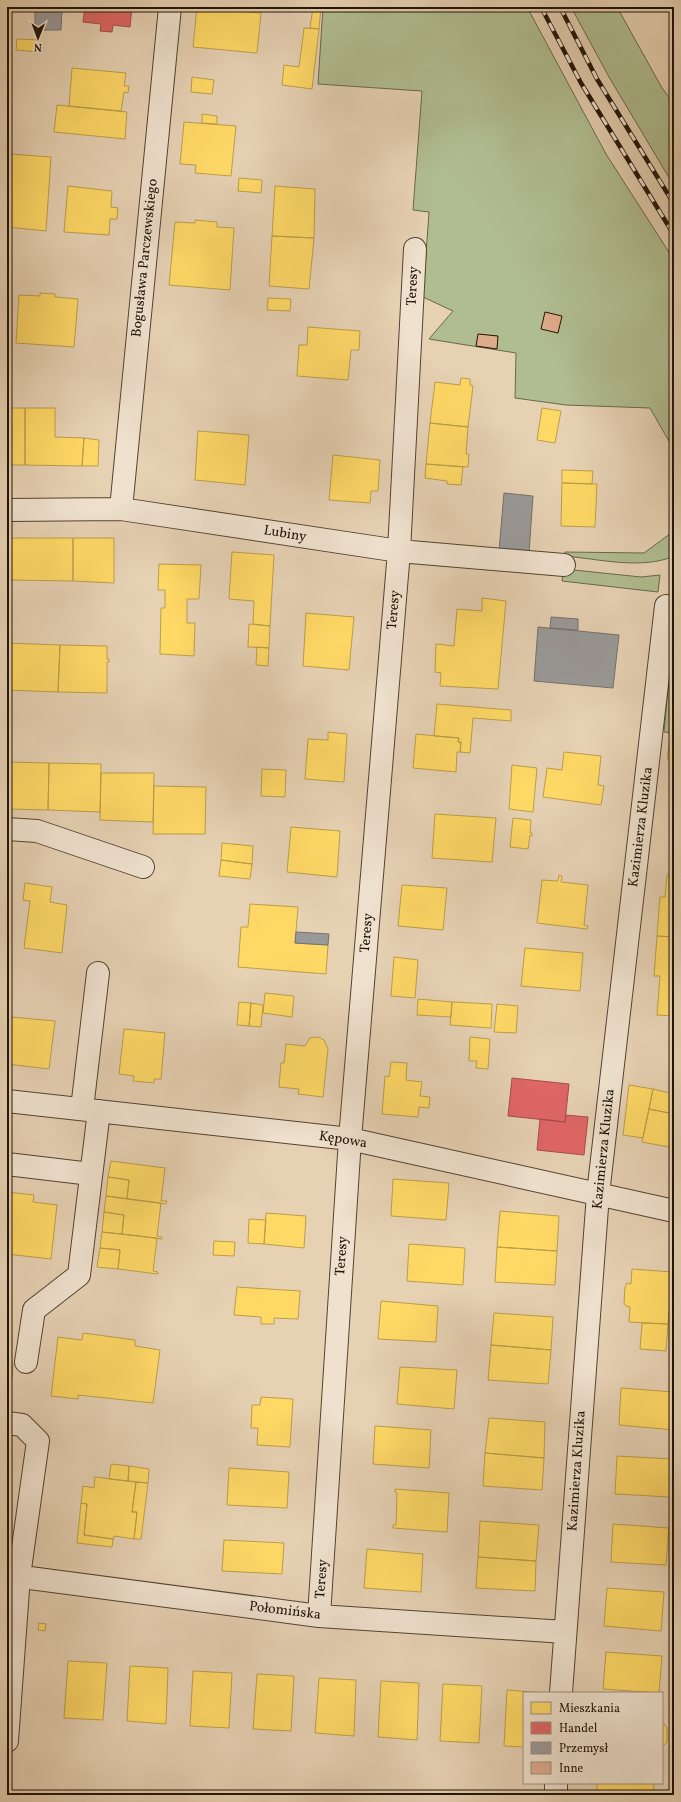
<svg xmlns="http://www.w3.org/2000/svg" width="681" height="1802" viewBox="0 0 681 1802" font-family="Vollkorn,serif">
	<rect width="100%" height="100%" fill="#e6d1b3"/>
	<filter id="stains"><feTurbulence type="fractalNoise" baseFrequency=".005" numOctaves="4"/><feColorMatrix values="0 0 0 0 .2 0 0 0 0 .09 0 0 0 0 .02 0 0 0 .5 -.17"/></filter>
	<radialGradient id="worn" r=".72"><stop offset=".6" stop-color="#630" stop-opacity="0"/><stop offset="1" stop-color="#630" stop-opacity=".3"/></radialGradient>
	<path fill="#b0bd91" stroke="#68684c" d="M323,7h204l79,147 68,106v190l-24,-42 -84,-3 -51,-7 1,-45 -87,-14 24,-28 -30,-14 6,-85 -16,-2 9,-119 -104,-7z
		M571,7h46l45,81 12,16v82l-65,-109z
		M674,531v25c-31,14 -76,3 -109,0v-4l79,1z
		M564,569l77,8 19,-2 -2,17 -96,-11z
		M674,623v110l-10,-1z"/>
	<path fill="#ffd966" stroke="#bc9e4a" d="M197,7l64,6 -4,40 -64,-6z
		M313,7h8l-2,22 -9,-1z
		M304,28l15,1 -7,60 -30,-4 2,-20 15,2z
		M17,39l22,1 -1,12 -22,-2z
		M7,44h3l-2,22 -1,-1z
		M72,68l54,5 -2,13h5l-1,7 -4,-1 -3,19 -52,-5z
		M192,77l22,3 -2,14 -21,-2z
		M57,105l70,7 -2,27 -71,-7z
		M202,114l15,2v8l-15,-1z
		M184,122l52,4 -5,50 -36,-3 1,-8 -16,-1z
		M10,154l41,3 -5,74 -39,-4v-31z
		M239,178l23,2 -1,13 -23,-2z
		M68,186l44,5 -1,16 7,1 -1,11h-7l-1,16 -45,-3z
		M275,186l40,3 -1,49 -42,-2z
		M195,220l22,2v5l17,1 -4,62 -61,-5 6,-63 20,1z
		M272,236l42,2 -5,51 -40,-3z
		M40,293l15,1v3l23,2 -4,48 -58,-4 3,-48 21,1z
		M268,298l23,1 -1,12 -23,-1z
		M308,327l52,4 -1,19h-8l-3,30 -51,-4 2,-31h8z
		M461,378l9,1v6l3,1 -5,41 -38,-4 5,-41 25,3z
		M7,408h18v57h-18z
		M25,408h30v29l29,1 -2,28 -57,-1z
		M542,408l19,3 -6,32 -18,-3z
		M430,423l38,4 -2,27h3l-1,13 -42,-3z
		M198,431l51,4 -4,50 -50,-5z
		M84,438l15,2 -1,26h-16z
		M333,455l47,5 -2,31h-7l-1,12 -41,-3z
		M426,464l37,3 -2,18 -14,-1v-3l-22,-3z
		M562,470l31,1 -1,13 -30,-1z
		M562,483l35,1 -2,43 -34,-1z
		M7,538h3l1,42h-4z
		M10,538h63v43l-62,-1z
		M73,538h41v45l-41,-2z
		M232,552l42,3 -4,71 -17,-2 1,-23 -25,-2z
		M159,564l42,1 -2,34h-12v24h8l-1,33 -34,-2 1,-46h4v-18h-7z
		M482,598l24,3 -8,88 -58,-3 1,-13 -6,-1 1,-28 18,2 3,-37 25,2z
		M306,613l48,4 -5,53 -46,-4z
		M249,624l21,2 -1,22 -21,-1z
		M7,643l53,2 -2,47 -51,-2z
		M60,645l47,1v13h2v3h-2v31l-49,-1z
		M257,647l12,1 -1,18 -12,-1z
		M437,704l74,6v11l-38,-3 -3,35 -10,-1 1,-10h-3l1,-4 -25,-2z
		M328,732l19,2 -3,48 -39,-3 3,-40 20,1z
		M416,734l43,4 -1,4h3l-1,10h-3l-1,20 -43,-4z
		M670,737h4v23l-7,-1z
		M564,752l37,4 -3,29 6,1 -3,19 -58,-8 4,-29 15,2z
		M7,762l42,1 -1,47 -41,-1z
		M49,763l52,1 -1,48 -52,-2z
		M512,765l25,3 -4,44 -24,-3z
		M262,769l24,1 -1,27 -24,-1z
		M101,773h53l-1,49 -53,-2z
		M154,786l52,1 -1,47h-52z
		M674,789v27l-3,-4z
		M435,814l61,4 -4,44 -60,-4z
		M513,818l18,2 -1,13h2v3l-2,-1 -2,14 -18,-2z
		M291,827l49,4 -3,46 -50,-5z
		M222,843l31,3 -1,18 -31,-4z
		M221,860l31,4 -2,15 -31,-3z
		M559,875l3,1 -1,6 27,3 -4,40 4,1 -1,3 -50,-6 5,-43 16,1z
		M667,875l7,1v61l-17,-1 3,-39h5z
		M25,883l27,4 -2,15 17,3 -5,48 -38,-5 6,-47 -7,-1z
		M402,885l45,3 -4,42 -45,-4z
		M250,904l48,3 -3,36 33,2 -2,29 -88,-7 3,-40h7z
		M657,936l17,1v79l-17,-1 3,-39h-6z
		M525,948l58,5 -3,38 -59,-5z
		M394,957l24,3 -3,38 -24,-2z
		M265,993l29,3 -2,21 -29,-4z
		M418,999l34,3 -1,15 -34,-2z
		M239,1002l12,1 -2,23 -12,-1z
		M452,1002l40,2 -1,24 -41,-3z
		M251,1003l12,2 -2,22 -12,-1z
		M497,1004l21,2 -2,27 -22,-1z
		M11,1017l44,4 -6,48 -42,-5v-20z
		M124,1029l41,4 -4,46h-7v4l-21,-2 1,-5 -15,-2z
		M318,1037l6,3 4,9 -5,48 -25,-3 1,-5 -20,-2 2,-24h3l2,-19 19,2 5,-8z
		M470,1037l20,2 -2,30 -12,-1 1,-7h-8z
		M391,1062l16,1 -1,17 16,2 -2,14 10,1 -1,11 -10,-1 -1,10 -36,-3 3,-38 4,1z
		M629,1085l24,4 -10,49 -20,-3z
		M653,1089l21,5v20l-25,-5z
		M649,1109l25,5v34l-32,-6z
		M111,1161l54,7 -4,33h6l-1,3 -39,-5 2,-19 -21,-3z
		M108,1177l21,3 -2,19 -21,-3z
		M393,1179l56,4 -3,37 -55,-4z
		M7,1192l27,3 -1,7 24,3 -6,54 -44,-5z
		M106,1196l55,7 -4,33 5,1v2l-40,-5 2,-19 -20,-3z
		M500,1211l59,5 -2,35 -60,-4z
		M104,1212l20,3 -2,19 -20,-2z
		M266,1213l40,3 -2,32 -40,-4z
		M249,1219l17,1 -2,24 -16,-1z
		M102,1232l55,6 -4,33 5,1v2l-40,-5 2,-19 -20,-2z
		M214,1241l21,1 -1,14 -21,-1z
		M409,1244l56,4 -2,37 -56,-4z
		M497,1247l60,4 -2,34 -60,-3z
		M100,1248l20,2 -2,19 -21,-2z
		M632,1269l40,3 -1,12 3,5v16l-5,6 -1,13 -39,-2 1,-15 -4,-1 -2,-3 1,-16 2,-4 4,1z
		M237,1287l63,4 -2,28 -24,-1v6h-13v-7l-27,-2z
		M381,1301l57,5 -2,36 -58,-3z
		M494,1313l59,4 -2,33 -60,-5z
		M642,1323l26,1 -2,27 -26,-2z
		M83,1333l52,7v6l25,4 -7,53 -75,-8v4l-27,-3 7,-59 24,3z
		M491,1345l60,5 -3,34 -60,-4z
		M7,1363h6l-1,16 -5,-1z
		M400,1367l57,3 -3,39 -57,-5z
		M621,1388l53,4v38l-55,-5z
		M261,1397l32,2 -3,48 -33,-2 1,-17h-7l1,-23h8z
		M489,1418l56,4 -1,36 -59,-5z
		M375,1426l56,4 -2,38 -56,-4z
		M485,1453l59,5 -2,32 -59,-4z
		M617,1456l55,3 -2,38 -55,-3z
		M111,1464l18,2 -1,15 -19,-2z
		M129,1466l20,3 -1,14 -20,-2z
		M229,1468l60,4 -2,36 -60,-3z
		M95,1477l41,5 -4,30h5l-3,27 -20,-3 -1,3 -29,-4 3,-31 -6,-1 2,-17 11,2z
		M136,1482l12,1 -7,56h-7l3,-27h-5z
		M395,1489l54,4 -2,39 -54,-4v-3h3l1,-32 -2,-1z
		M81,1503l6,1 -3,31 29,4 -1,8 -35,-4z
		M480,1521l59,4 -3,36 -58,-4z
		M613,1524l56,4 -3,37 -55,-3z
		M224,1540l60,3 -2,31 -60,-3z
		M367,1549l56,5 -2,38 -57,-4z
		M478,1557l58,4 -1,30 -59,-3z
		M607,1588l57,4 -3,39 -57,-5z
		M39,1623l7,1 -1,7 -7,-1z
		M606,1652l56,4 -3,37 -56,-4z
		M68,1661l39,2 -4,57 -39,-2z
		M130,1666l38,2 -2,56 -39,-3z
		M193,1671l39,2 -3,55 -39,-2z
		M257,1674l37,2 -3,55 -38,-2z
		M319,1678l37,2 -2,56 -39,-3z
		M381,1681l38,2 -2,57 -39,-3z
		M443,1684l39,2 -3,57 -39,-2z
		M507,1690l38,3h-21v54l-20,-1z
		M662,1721l5,7v14l-5,5z
		M597,1783h57l-1,12h-56z"/>
	<path fill="#e06666" stroke="#a64d4a" d="M85,7h47l-2,20 -17,-2 -1,7 -12,-1 1,-7 -18,-2z
		M512,1078l57,6 -4,38 -57,-6z
		M566,1115l22,2 -4,38 -47,-5 3,-31 25,3z"/>
	<path fill="#999" stroke="#75716d" d="M35,7h27l-1,23h-26z
		M504,493l29,3 -4,57 -30,-3z
		M551,617l27,2v11l-28,-2z
		M538,627l81,8 -6,53 -79,-7z
		M296,932l33,2 -1,11 -33,-2z"/>
	<path fill="#deab8b" stroke="#201407" d="M545,312l17,4 -4,17 -17,-4z
		M478,334l20,2 -1,13 -21,-3z"/>
	<g fill="none" stroke-linecap="round" stroke-linejoin="round">
		<defs>
			<path id="minor" d="M121,509l49,-502
				M7,510l114,-1 278,42 165,14
				M7,829l30,2 106,36
				M7,1101l343,38 324,72
				M82,1109l16,-136
				M7,1164l84,10
				M26,1362l8,-52 45,-35 20,-164
				M7,1423l15,2 16,16 -19,135 -12,165
				M7,1575l312,41 246,16
				M319,1616l31,-477 49,-588 16,-302
				M561,1693l37,-499 68,-588
				M556,1795v-12"/>
		</defs>
		<use href="#minor" stroke="#524332" stroke-width="24"/>
		<use href="#minor" stroke="#efe1ce" stroke-width="22"/>
		<defs>
			<path id="rail" d="M541,7l40,76 93,152
				M560,7l37,72 77,125"/>
		</defs>
		<use href="#rail" stroke="#201407" stroke-width="4.5"/>
		<use href="#rail" stroke="#efe1ce" stroke-width="3" stroke-dasharray="9" stroke-linecap="butt"/>
	</g>
	<g text-anchor="middle" dominant-baseline="central" stroke-width="4" stroke-linejoin="round" paint-order="stroke">
		<g font-size="14" fill="#201407" stroke="#efe1ce">
			<text transform="translate(145 258) rotate(-84)">Bogusława Parczewskiego</text>
			<text transform="translate(413 286) rotate(-87)">Teresy</text>
			<text transform="translate(285 534) rotate(9)">Lubiny</text>
			<text transform="translate(394 610) rotate(-85)">Teresy</text>
			<text transform="translate(641 827) rotate(-83)">Kazimierza Kluzika</text>
			<text transform="translate(367 933) rotate(-85)">Teresy</text>
			<text transform="translate(343 1140) rotate(9)">Kępowa</text>
			<text transform="translate(604 1149) rotate(-84)">Kazimierza Kluzika</text>
			<text transform="translate(342 1256) rotate(-86)">Teresy</text>
			<text transform="translate(577 1471) rotate(-86)">Kazimierza Kluzika</text>
			<text transform="translate(322 1579) rotate(-86)">Teresy</text>
			<text transform="translate(285 1611) rotate(7)">Połomińska</text>
		</g>
	</g>
	<rect width="681" height="1802" fill="none" stroke="#e6d1b3" stroke-width="24"/>
	<rect x="8" y="8" width="665" height="1786" fill="none" stroke="#201407" stroke-width="2"/>
	<rect x="12" y="12" width="657" height="1778" fill="none" stroke="#201407"/>
	<rect x="523" y="1692" width="140" height="92" fill="#efe1ce" stroke="#9c8f7e"/>
	<rect x="531" y="1702" width="20" height="12" fill="#ffd966" stroke="#9c8f7e"/>
	<text x="559" y="1712" font-size="12" fill="#201407">Mieszkania</text>
	<rect x="531" y="1722" width="20" height="12" fill="#e06666" stroke="#9c8f7e"/>
	<text x="559" y="1732" font-size="12" fill="#201407">Handel</text>
	<rect x="531" y="1742" width="20" height="12" fill="#999999" stroke="#9c8f7e"/>
	<text x="559" y="1752" font-size="12" fill="#201407">Przemysł</text>
	<rect x="531" y="1762" width="20" height="12" fill="#deab8b" stroke="#9c8f7e"/>
	<text x="559" y="1772" font-size="12" fill="#201407">Inne</text>
	<g transform="translate(38 38) rotate(181)" stroke="#efe1ce" stroke-width="3" paint-order="stroke">
	<path d="M0-3L7 15L0 10L-7 15Z" fill="#201407"/>
	<text y="-6" font-size="11" font-weight="bold" text-anchor="middle" fill="#201407">N</text>
	</g>
	<rect width="100%" height="100%" filter="url(#stains)"/>
	<rect width="100%" height="100%" fill="url(#worn)"/>
</svg>
